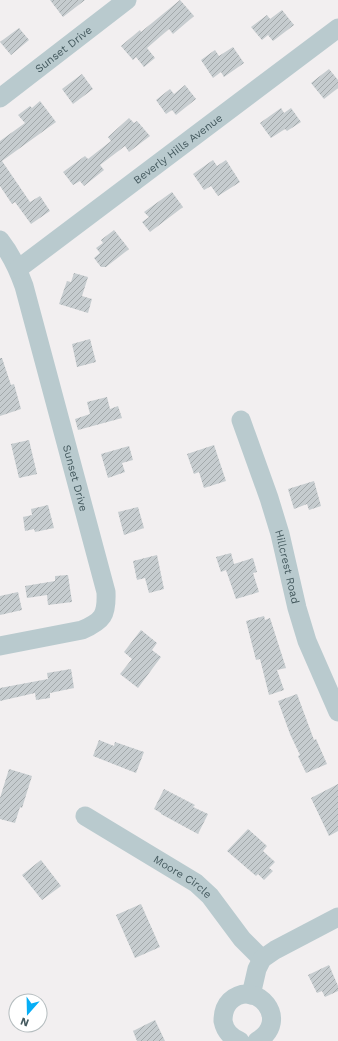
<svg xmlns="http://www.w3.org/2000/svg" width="338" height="1041" viewBox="0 0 338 1041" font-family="'Work Sans',sans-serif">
	<defs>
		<pattern id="building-hatch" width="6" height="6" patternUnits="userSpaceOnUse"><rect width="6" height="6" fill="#c6cccf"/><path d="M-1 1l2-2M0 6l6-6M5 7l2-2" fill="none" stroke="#a3a9ab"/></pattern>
	</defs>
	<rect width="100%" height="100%" fill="#f2eff0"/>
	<path fill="url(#building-hatch)" d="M50,0h35l-22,17z
		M180,0l14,16 -21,18 -4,-5 -22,19 8,10 -11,9 -8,-10 -3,3 -12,-14 19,-16 1,2z
		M282,10l12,15 -21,16 -5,-6 -6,5 -11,-13 16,-12 3,4z
		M19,28l10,12 -18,15 -11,-13z
		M233,47l11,16 -20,14 -3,-5 -8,6 -12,-18 14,-10 4,6z
		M329,69l9,11v8l-14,11 -13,-16z
		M82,74l11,15 -20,15 -11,-15z
		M185,85l11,14 -20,16 -4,-5 -6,4 -10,-14 14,-11 4,5z
		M40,101l16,21 -54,39 28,41 10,-6 10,15 -19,13 -16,-22 -3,2 -12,-18v-45l25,-18 -7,-8 12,-9 2,2z
		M281,108l3,5 7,-5 10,14 -14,9 -2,-2 -14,9 -11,-15z
		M129,118l5,5 3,-2 13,15 -21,16 -4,-6 -25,19 4,5 -20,16 -4,-5 -7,4 -10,-13 22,-16 3,3 23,-18 -3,-4z
		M213,160l4,6 9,-6 14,22 -22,14 -7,-10 -7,4 -11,-16z
		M172,192l11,15 -33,25 -8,-10 7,-5 -5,-5z
		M114,230l15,19 -23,18h-5l-7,-9 6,-5 -4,-5 7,-5 -2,-3z
		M74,273l14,4 -6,19 10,3 -4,14 -29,-9 8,-23 4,1z
		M90,339l6,23 -19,5 -5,-23z
		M0,358h2l9,27 3,-1 7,25 -21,7z
		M107,397l3,12 8,-3 4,12 -44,12 -3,-11 15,-5 -3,-12z
		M29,440l8,34 -18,4 -8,-34z
		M214,445l12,36 -22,7 -5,-16 -5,2 -7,-20z
		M129,446l4,14 -11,3 3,9 -17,6 -7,-24z
		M314,481l7,25 -12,4 -2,-6 -13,5 -6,-20z
		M48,505l6,23 -19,4 -1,-3 -9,2 -2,-14 9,-2 -1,-6z
		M138,507l6,21 -20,7 -6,-23z
		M231,553l3,11 19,-6 4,14 -4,1 6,19 -23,7 -10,-29 -5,2 -5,-15z
		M157,555l7,34 -15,4 -4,-15 -8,2 -4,-19z
		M68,575l4,27 -24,3 -1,-10 -20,3 -2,-12 30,-5v-5z
		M18,592l4,18 -22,5v-19z
		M264,616l1,4 5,-2 16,50 -9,2 7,20 -15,5 -9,-36 -4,1 -10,-39z
		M141,630l16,13 -5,7 9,7 -23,31 -18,-14 12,-15 -8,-7z
		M71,669l3,19 -24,5v5l-14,2 -1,-7 -35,8v-13l48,-9 -1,-6z
		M297,694l17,46 2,-1 11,25 -21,9 -8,-17 2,-1 -10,-21 -12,-33z
		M99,740l15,6 1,-4 29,10 -8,21 -43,-17z
		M9,769l23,7 -10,32 -2,-1 -5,16 -15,-4v-21z
		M338,784v47l-9,5 -18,-38z
		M164,789l31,16 -2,2 15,7 -10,20 -37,-20v-1l-7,-4z
		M248,829l19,17 -4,5 12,11 -6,6 4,3 -9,9 -6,-6 -2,2 -29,-25z
		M41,860l20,26 -19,14 -20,-25z
		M141,904l19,43 -25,11 -19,-43z
		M329,965l9,21v5l-13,6 -3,-6 -5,2 -9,-18z
		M155,1020l10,21h-28l-4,-10z"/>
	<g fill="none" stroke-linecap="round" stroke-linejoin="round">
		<g stroke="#b9cace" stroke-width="19">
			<path id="s1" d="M0,98l127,-98"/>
			<path id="s2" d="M0,240c11,14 18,29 24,46l82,306c1,23 -3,29 -24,38l-82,16"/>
			<path id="s3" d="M18,269l320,-241"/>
			<path id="s4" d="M241,420l28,78 11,36 17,74 10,33 31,71"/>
			<path id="s5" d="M85,816l111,67 14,13 32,43 20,20"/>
			<path d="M251,995l6,-26 5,-10 13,-9 63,-33"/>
			<path d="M240,1041c-10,-4 -15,-10 -17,-20 0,-7 2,-15 7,-20 26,-24 62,20 27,40"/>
		</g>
	</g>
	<g text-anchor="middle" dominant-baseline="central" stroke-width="3" stroke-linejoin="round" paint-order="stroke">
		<g font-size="11" fill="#455a5f" stroke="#fff">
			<text stroke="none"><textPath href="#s1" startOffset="80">Sunset Drive</textPath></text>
			<text stroke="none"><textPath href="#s3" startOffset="200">Beverly Hills Avenue</textPath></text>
			<text stroke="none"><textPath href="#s2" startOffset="251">Sunset Drive</textPath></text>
			<text stroke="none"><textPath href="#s4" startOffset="154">Hillcrest Road</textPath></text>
			<text stroke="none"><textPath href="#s5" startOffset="115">Moore Circle</textPath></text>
		</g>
	</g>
	<g transform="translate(28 1013) rotate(200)"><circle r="19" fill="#ffffff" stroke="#b5bdbf"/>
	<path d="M0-3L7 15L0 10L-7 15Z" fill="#06aef6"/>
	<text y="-6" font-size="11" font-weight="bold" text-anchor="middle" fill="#455a5f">N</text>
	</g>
</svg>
